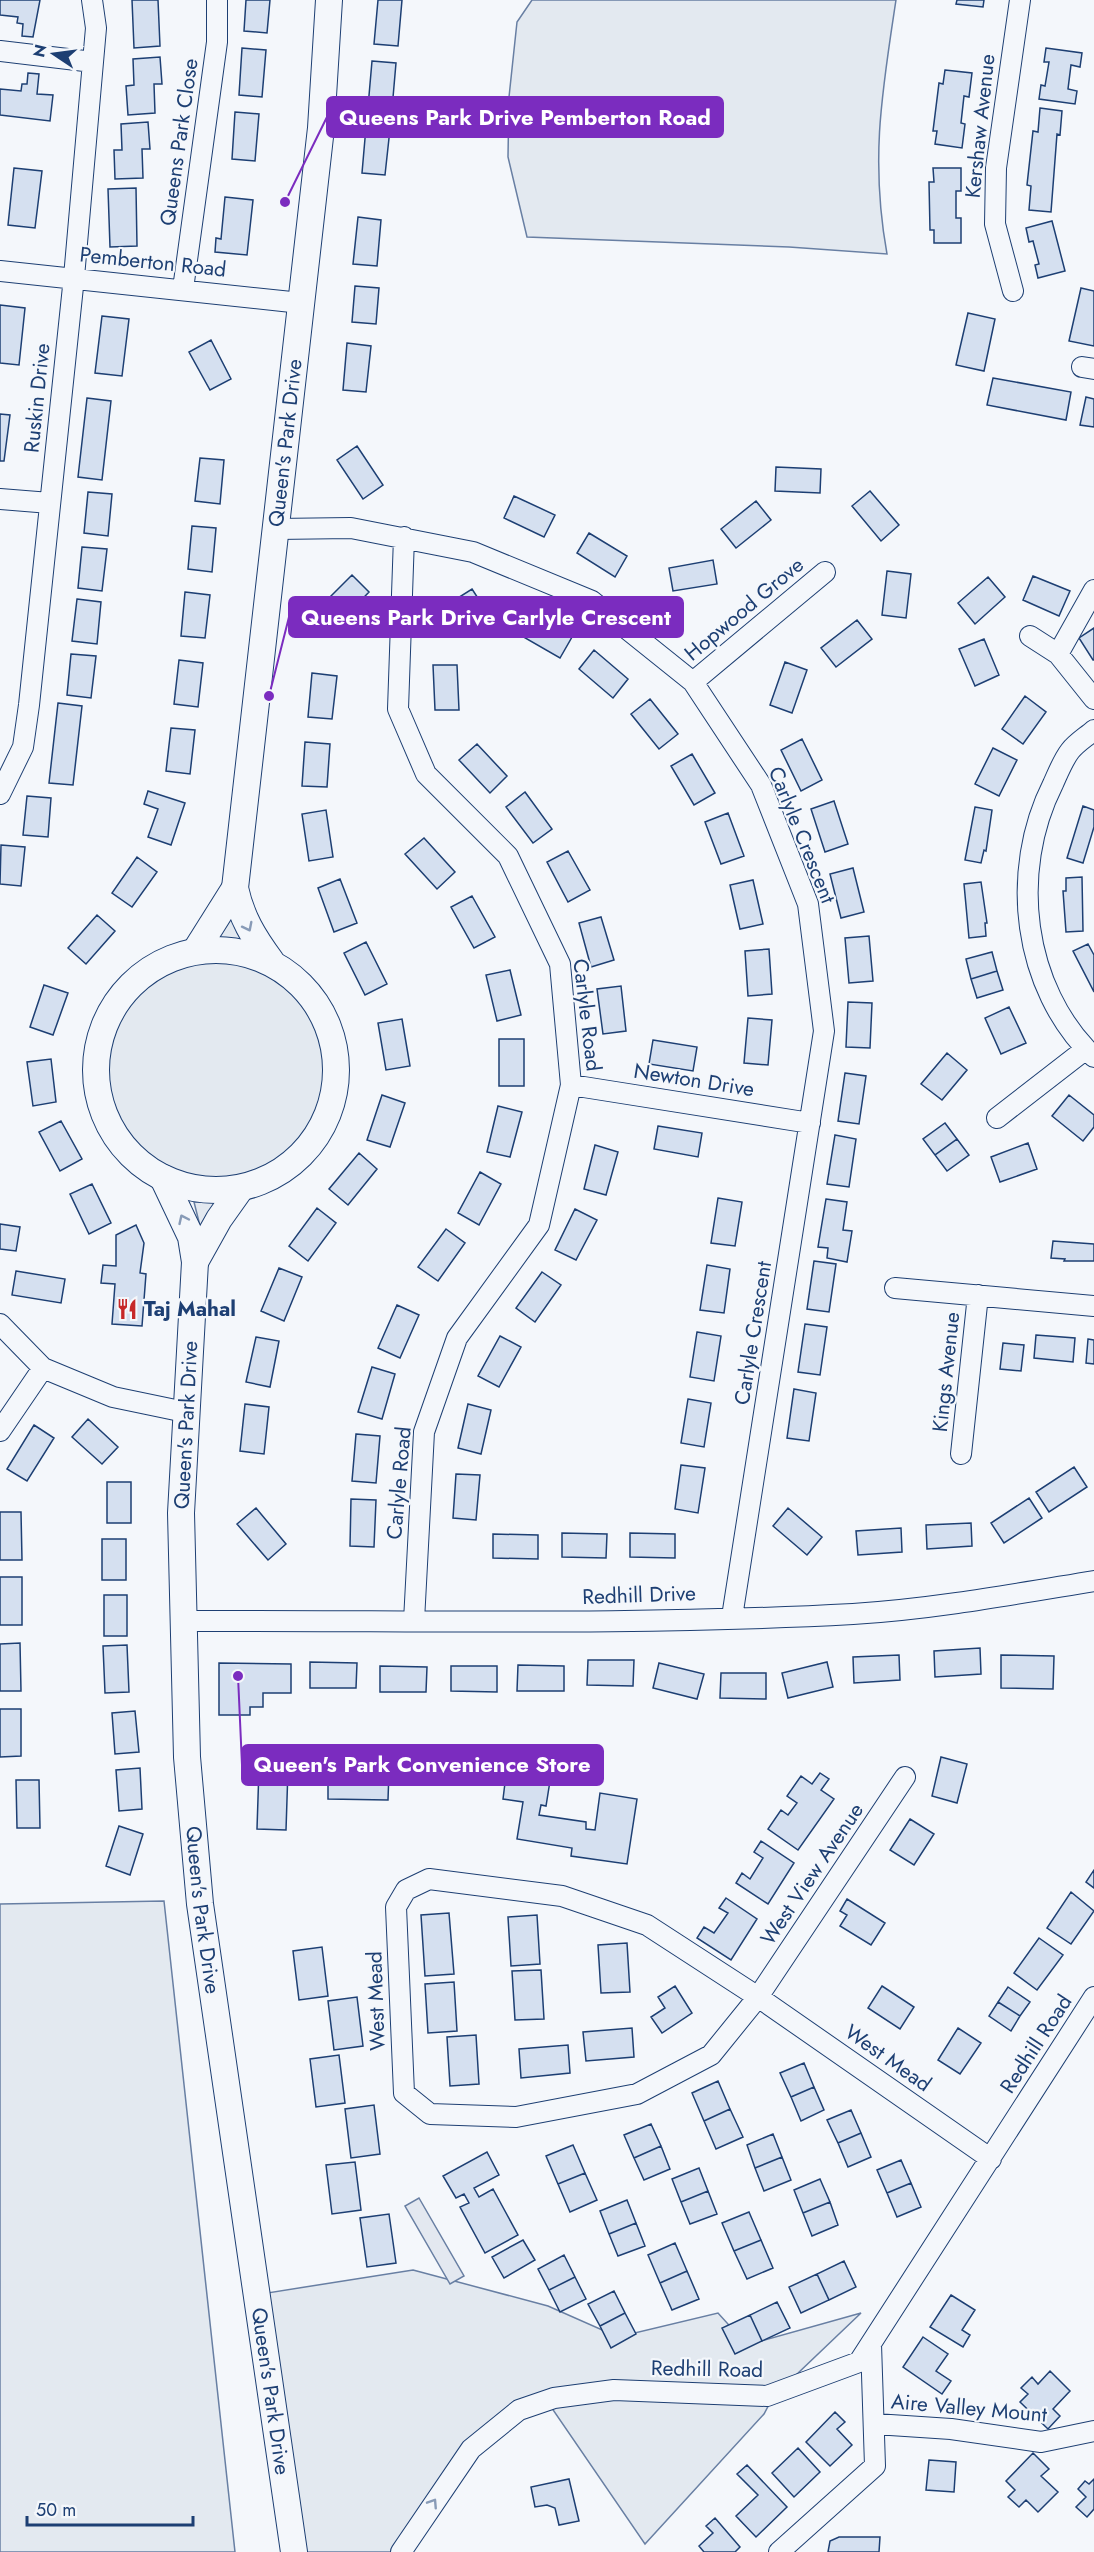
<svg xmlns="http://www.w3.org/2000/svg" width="1094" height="2552" viewBox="0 0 1094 2552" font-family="Jost,sans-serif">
	<rect width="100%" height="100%" fill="#f4f7fb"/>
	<path fill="#e3e9f0" stroke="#687fa3" stroke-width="1.5" d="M532,0h364c-14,92 -26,160 -9,254l-98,-7 -262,-10 -19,-80 1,-60 8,-75z
		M230,907l19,38 -40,-6z
		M107 1070a109 109 0 1 1 218 0a109 109 0 1 1-218 0Z
		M194,1202h32l-24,32z
		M164,1901l71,651h-235v-648z
		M413,2270l135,36 70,31 100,-24 29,32 114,-32 -88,84 -9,17 -119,130 -100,-146 -80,63 -62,91h-97l-39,-259z"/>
	<path fill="#e3e8f0" stroke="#687fa3" stroke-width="1.5" d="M419,2198l45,78 -14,8 -45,-78z"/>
	<path fill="#d5e0f0" stroke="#1d3f73" stroke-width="1.5" d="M0,0h40l-7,37 -11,-1 1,-12 -6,-1 1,-6 -18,-2z
		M132,0h26l2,46 -26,2z
		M246,0h24l-3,33 -23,-2z
		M378,0h24l-4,46 -24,-2z
		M957,0h27l-1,7 -27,-3z
		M242,48l24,2 -4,47 -23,-2z
		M1046,48l36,5 -2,14 -9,-2 -3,24 9,2 -2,13 -36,-5 2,-14 4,1 4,-24h-5z
		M160,57l2,27h-8l1,29 -27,2 -2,-29 8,-1 -1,-26z
		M372,61l24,2 -4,46 -24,-2z
		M945,70l27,3 -3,24 -5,-1 -3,27 4,1 -3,24 -27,-4 2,-13h-4l6,-48 4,1z
		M28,73l11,1 -2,20 16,1 -3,26 -50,-6v-26l21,2 1,-7h5z
		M1040,108l22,3 -2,24 -3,-1 -6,78 -22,-2 2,-24 -4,-1 6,-54 5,1z
		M235,112l24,2 -4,47 -23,-2z
		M148,122l2,27h-8l1,29 -28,1 -1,-29h8l-1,-26z
		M366,127l24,2 -5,46 -23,-2z
		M14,168l28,3 -7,57 -27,-3z
		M933,168h28v23h-5v27h5v25h-27v-13h-4l-1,-48h5z
		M136,188l1,58 -27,1 -2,-58z
		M225,197l28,3 -6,55 -32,-3 1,-14 5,1z
		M358,217l23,3 -4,46 -24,-2z
		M1052,221l13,50 -27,7 -3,-13 4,-1 -6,-23 -4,1 -3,-14z
		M355,286l24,2 -3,36 -24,-2z
		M1081,288l13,3v55l-25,-5z
		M0,305l25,3 -6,57 -19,-2z
		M968,313l27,6 -11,52 -28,-6z
		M102,316l27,3 -7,57 -27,-3z
		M211,340l20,39 -21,11 -21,-38z
		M347,343l24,3 -5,46 -23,-2z
		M993,378l78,14 -5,28 -79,-15z
		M1086,397l8,2v28l-14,-2z
		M87,398l24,3 -9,79 -24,-3z
		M0,414l10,1 -6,46h-4z
		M357,446l26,39 -20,14 -26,-39z
		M200,458l24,2 -4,44 -25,-3z
		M776,467l45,2 -1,24 -45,-2z
		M870,491l29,34 -18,16 -29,-35z
		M88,492l24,2 -4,42 -24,-3z
		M514,496l41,19 -11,22 -40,-19z
		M756,501l15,19 -35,28 -15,-19z
		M192,526l24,2 -4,44 -24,-3z
		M589,533l38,23 -12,21 -38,-24z
		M82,547l25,2 -5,42 -24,-3z
		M713,560l4,24 -44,7 -4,-23z
		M887,571l24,3 -5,44 -24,-3z
		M352,575l17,17 -32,33 -18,-17z
		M1033,576l37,15 -11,25 -36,-16z
		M988,577l17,20 -30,27 -17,-21z
		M472,589l13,20 -38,24 -13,-20z
		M185,592l25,3 -5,43 -24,-2z
		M77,599l24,3 -4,42 -25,-3z
		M532,614l40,23 -12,21 -40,-23z
		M857,620l15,19 -36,28 -15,-19z
		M1094,628v32h-1l-14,-22z
		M984,639l15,36 -24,11 -16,-37z
		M594,650l34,29 -15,19 -34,-29z
		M71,654l25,2 -5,42 -24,-3z
		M179,660l24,3 -5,44 -24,-3z
		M785,662l22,8 -15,43 -22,-8z
		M433,665h24l2,45h-24z
		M312,673l25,3 -5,43 -24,-2z
		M1025,696l21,16 -23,32 -21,-15z
		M650,699l28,35 -19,15 -28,-35z
		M58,703l24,3 -9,79 -24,-2z
		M171,728l24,2 -5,44 -24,-3z
		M802,739l20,41 -21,11 -20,-41z
		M305,742l25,2 -3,43 -25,-1z
		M477,744l30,32 -17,17 -31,-33z
		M993,748l24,12 -18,36 -24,-12z
		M692,754l23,39 -21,12 -23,-39z
		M148,791l37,12 -14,42 -23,-8 10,-28 -14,-5z
		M525,792l27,37 -19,14 -27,-36z
		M27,796l24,2 -3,39 -25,-2z
		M834,801l14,43 -23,8 -14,-43z
		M1083,806l11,4v17l-11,36 -16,-5z
		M975,807l17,3 -6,41 -2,-1 -3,13 -16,-3z
		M326,810l7,47 -24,4 -7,-47z
		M728,813l16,43 -23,8 -16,-42z
		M424,838l31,34 -18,17 -32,-35z
		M1,845l24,2 -4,39 -21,-2z
		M568,851l22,39 -22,12 -21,-40z
		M137,857l20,15 -25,35 -20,-14z
		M853,868l11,44 -23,6 -11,-44z
		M1082,877l1,54 -17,1 -3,-41h3v-13z
		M340,879l17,44 -23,9 -16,-44z
		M753,880l10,44 -23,5 -10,-44z
		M981,882l6,41h-2l1,13 -17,2 -5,-54z
		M472,896l23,41 -21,11 -23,-41z
		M97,915l18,16 -29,33 -18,-16z
		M601,917l13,43 -23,7 -12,-44z
		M869,936l4,45 -24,2 -4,-45z
		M366,942l21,42 -22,11 -21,-42z
		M1088,944l6,11v37l-21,-41z
		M769,949l3,45 -24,2 -3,-45z
		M992,952l5,19 -26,8 -5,-20z
		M510,970l11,45 -24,6 -11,-46z
		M997,971l6,19 -26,8 -6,-19z
		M44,985l24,8 -15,42 -23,-8z
		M621,986l5,45 -23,3 -6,-45z
		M848,1002l24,1 -2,45 -24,-1z
		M1009,1007l17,36 -25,11 -16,-36z
		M748,1018l24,2 -4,45 -24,-2z
		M402,1019l8,47 -24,4 -8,-47z
		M499,1039h25v47h-25z
		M653,1040l44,7 -4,24 -44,-7z
		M947,1053l20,17 -25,30 -21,-16z
		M51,1059l5,43 -23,4 -6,-44z
		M845,1073l21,3 -7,48 -21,-3z
		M382,1095l23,8 -15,44 -23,-7z
		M1069,1095l25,20v12l-11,14 -31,-25z
		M498,1106l24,6 -12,45 -23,-5z
		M61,1121l21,38 -22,12 -21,-39z
		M945,1123l12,16 -22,16 -12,-16z
		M658,1126l44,7 -4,24 -44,-8z
		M835,1135l21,4 -7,48 -22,-3z
		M957,1139l12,16 -22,16 -12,-16z
		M1028,1143l9,26 -37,13 -9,-25z
		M595,1145l23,7 -12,43 -22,-6z
		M359,1153l18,16 -29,36 -19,-16z
		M480,1172l21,12 -22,41 -21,-12z
		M92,1184l19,39 -22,11 -19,-40z
		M718,1198l24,4 -7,44 -24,-3z
		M826,1199l21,3 -4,28 9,1 -5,31 -20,-4 1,-10 -10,-1z
		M317,1208l19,15 -28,38 -19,-15z
		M575,1209l22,11 -21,40 -21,-10z
		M0,1224l20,3 -4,24 -16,-2z
		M136,1225l8,18 -4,30 6,1 -4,52 -30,-2 3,-40 -14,-1 2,-18 13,1v-31z
		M446,1229l19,14 -27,38 -20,-14z
		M1053,1241l41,3v17h-30l1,-2 -14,-1z
		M814,1261l22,3 -7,48 -22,-3z
		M707,1265l23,4 -6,44 -24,-3z
		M279,1268l23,9 -18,44 -23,-10z
		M16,1271l49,8 -4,24 -49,-8z
		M542,1272l19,13 -26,37 -19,-14z
		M397,1305l22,10 -19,43 -22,-10z
		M805,1324l22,3 -7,48 -22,-3z
		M697,1332l24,4 -7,45 -24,-4z
		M1036,1335l39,3 -2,24 -39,-4z
		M500,1336l21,11 -22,40 -21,-11z
		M256,1337l23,4 -9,46 -24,-5z
		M1088,1339l6,1v24l-8,-1z
		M1003,1343l21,2 -3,26 -21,-2z
		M372,1367l23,7 -13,45 -24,-7z
		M794,1389l22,4 -7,48 -22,-3z
		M688,1399l23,4 -7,44 -23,-4z
		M245,1404l24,3 -5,47 -24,-3z
		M468,1404l23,6 -10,44 -23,-6z
		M88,1419l30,28 -16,17 -30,-27z
		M34,1425l20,13 -27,43 -20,-12z
		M356,1434l24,2 -4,47 -24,-2z
		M681,1465l24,3 -7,45 -23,-4z
		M1074,1467l13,20 -38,25 -13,-20z
		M456,1474l24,1 -4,45 -23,-2z
		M107,1482h24v41h-24z
		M1029,1498l13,20 -38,25 -13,-20z
		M351,1499l25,1 -2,47 -24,-1z
		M256,1508l30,36 -18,16 -31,-36z
		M788,1508l34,29 -15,18 -34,-29z
		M0,1512h21l1,48h-22z
		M971,1523l1,23 -45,3 -1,-24z
		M901,1528l1,24 -44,3 -2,-24z
		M562,1533l45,1 -1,24 -44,-1z
		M630,1533l45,1v24l-45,-1z
		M493,1534l45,1v24l-45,-1z
		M102,1539h24v41h-24z
		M0,1577h22v48h-22z
		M104,1595h23v41h-23z
		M20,1643l1,48h-21v-47z
		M127,1645l2,47 -24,1 -2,-47z
		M980,1648l1,26 -46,3 -1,-26z
		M899,1655l1,25 -46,3 -1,-26z
		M1001,1655l53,1 -1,33 -52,-1z
		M588,1660h46l-1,26 -46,-1z
		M310,1662l47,1 -1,25h-46z
		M827,1662l6,25 -45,11 -6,-25z
		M219,1663l72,1v29h-28v14h-13v8h-31z
		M659,1663l45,11 -7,25 -44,-11z
		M518,1665l46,1v25h-47z
		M380,1666l47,1 -1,25h-46z
		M451,1666h46v26l-46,-1z
		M721,1673h45v26l-46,-1z
		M0,1709h21v47l-21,1z
		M135,1711l4,41 -24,2 -3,-41z
		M941,1757l26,7 -10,39 -25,-7z
		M140,1768l2,41 -23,2 -3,-41z
		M259,1768l29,1 -2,61 -29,-1z
		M328,1770l61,1 -1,29 -60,-1z
		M820,1773l9,6 -8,11 13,9 -36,51 -30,-21 13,-19 7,5 9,-12 -10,-7 14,-20 11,8z
		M506,1775l44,6 -4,25 -5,-1 -2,10 47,7v7l9,1 5,-37 37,6 -10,65 -56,-8 1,-8 -55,-9 6,-37 -20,-3z
		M16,1780h23l1,48h-23z
		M910,1819l24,15 -20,31 -24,-15z
		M119,1826l24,8 -13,41 -24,-9z
		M761,1841l33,22 -26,41 -32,-21 6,-10 8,6 13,-21 -9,-6z
		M1094,1870v18l-8,-6z
		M1071,1892l23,19 -23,33 -24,-16z
		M726,1898l31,21 -26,41 -34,-22 7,-11 10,6 14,-20 -9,-5z
		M847,1899l38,24 -14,22 -31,-19 7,-11 -7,-4z
		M449,1913l5,61 -29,2 -4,-61z
		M537,1915l3,49 -29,2 -3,-49z
		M1039,1938l24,17 -26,35 -23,-17z
		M627,1943l3,49 -29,1 -3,-48z
		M322,1947l6,49 -29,4 -6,-49z
		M541,1970l3,49 -29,1 -3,-49z
		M454,1982l3,49 -29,2 -3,-49z
		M675,1986l17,27 -30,20 -11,-16 14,-9 -7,-11z
		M882,1986l32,21 -14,22 -32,-21z
		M1008,1987l22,15 -10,14 -22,-14z
		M357,1997l6,49 -29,4 -6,-49z
		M998,2002l22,14 -9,15 -22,-15z
		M632,2028l2,29 -48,4 -3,-29z
		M958,2028l23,15 -21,31 -22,-14z
		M476,2035l3,49 -29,2 -3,-49z
		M568,2045l2,28 -49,5 -2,-29z
		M339,2055l6,48 -29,4 -6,-48z
		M804,2063l10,24 -23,10 -11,-24z
		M718,2081l12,28 -26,12 -12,-28z
		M814,2087l10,23 -23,11 -10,-24z
		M374,2105l6,49 -29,4 -6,-49z
		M730,2109l13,28 -27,12 -12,-28z
		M851,2110l10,23 -23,10 -11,-23z
		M651,2124l10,22 -27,12 -10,-23z
		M861,2133l10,24 -23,10 -10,-24z
		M773,2134l9,23 -27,11 -8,-23z
		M573,2145l12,28 -27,11 -12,-28z
		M661,2146l9,23 -26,11 -10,-22z
		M487,2152l12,23 -25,13 5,9 14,-8 25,46 -33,18 -25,-46 9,-4 -5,-9 -8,4 -13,-22z
		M782,2157l9,23 -27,11 -9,-23z
		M901,2160l10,23 -24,10 -10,-23z
		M355,2162l6,48 -29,4 -6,-49z
		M699,2168l9,23 -27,11 -9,-23z
		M585,2173l12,27 -27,12 -12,-28z
		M820,2179l10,23 -27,11 -9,-23z
		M911,2183l10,24 -24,10 -10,-24z
		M708,2191l9,23 -27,10 -9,-22z
		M627,2200l9,23 -27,11 -9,-23z
		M830,2202l8,23 -26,11 -9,-23z
		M749,2212l12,28 -27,11 -12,-28z
		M389,2214l7,49 -29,4 -7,-49z
		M636,2223l9,23 -27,10 -9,-22z
		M523,2240l12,20 -31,18 -12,-21z
		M761,2240l12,28 -26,11 -13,-28z
		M675,2243l12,28 -27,12 -12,-28z
		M564,2255l11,22 -26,13 -11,-21z
		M844,2261l12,26 -27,13 -12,-26z
		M687,2271l12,28 -27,11 -12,-27z
		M817,2274l12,26 -28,13 -12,-26z
		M575,2277l11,22 -26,13 -11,-22z
		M614,2291l11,22 -25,13 -12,-22z
		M951,2295l24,15 -13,20 8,5 -7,12 -33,-20z
		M777,2302l13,26 -28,13 -12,-26z
		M625,2313l11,21 -25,14 -11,-22z
		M750,2315l12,26 -27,13 -13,-26z
		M923,2337l25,17 -12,17 15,10 -9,13 -39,-27z
		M1050,2371l20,20 -17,18 7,7 -12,13 -28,-27 8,-8 -7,-6 11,-11 6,7z
		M835,2412l10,10 -8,7 15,16 -22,21 -24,-24z
		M798,2448l22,24 -26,25 -22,-24z
		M1033,2453l16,16 -8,7 17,16 -20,20 -12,-12 -7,7 -11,-10 7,-7 -9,-9z
		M929,2460l27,2 -2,30 -28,-2z
		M747,2465l40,42 -31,30 -20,-21 22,-21 -21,-21z
		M569,2479l10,42 -20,4 -4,-17 -8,-3 -12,2 -4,-20z
		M1094,2479v30l-7,8 -11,-10 10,-10 -8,-8 7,-8 4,3z
		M715,2518l25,29 -5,5h-31l-5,-6 14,-13 -7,-7z
		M839,2537h41l-1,15h-51l2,-11z"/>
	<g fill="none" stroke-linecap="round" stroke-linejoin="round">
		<defs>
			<path id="minor" d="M0,51l93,11
				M0,271l301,32
				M183,289l34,-247v-42
				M1013,291l-18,-67 1,-56 24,-168
				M1082,367l12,2
				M0,499l50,4
				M276,529l75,-1 122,24 119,49 101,81 68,103 47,119 16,127 -92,586
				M404,537l-6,172 28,65 82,82 52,108 11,121 -32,140 -82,113 -33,94 -10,189
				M1030,636l28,18 36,45
				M1058,654l36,-64
				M693,682l132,-110
				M1094,730c-8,7 -18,13 -24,21 -7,9 -12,22 -17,33 -44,87 -31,204 41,273
				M0,794l23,-47 6,-42 45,-428 22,-249 -4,-28
				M571,1085l239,38
				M997,1118l89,-69
				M895,1288l199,18
				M0,1324l43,44 70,29 72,15
				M0,1431l43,-63
				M961,1454l17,-159
				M183,1621c223,-1 447,5 670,-7 81,-5 162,-20 241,-33
				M905,1777l-147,220 -47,58 -74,39 -121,23 -86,-3 -26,-21 -8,-186 10,-17 23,-11 133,17 85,29 111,72 233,162
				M875,2424l76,5 90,13 53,-11
				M401,2552l70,-103 48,-39 35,-12 60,-8 153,6 92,-34 235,-365
				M779,2552l96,-86 -4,-122"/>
			<g id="tertiary">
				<path d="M196,950l39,-62"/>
				<circle cx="216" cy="1070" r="120"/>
				<path id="s1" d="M271,961c-17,-23 -30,-44 -36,-73l86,-760 8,-128"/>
				<path id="s2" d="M163,1178l28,59 4,25 -14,251 6,244 13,147 94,648"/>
				<path d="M195,1262l24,-43 22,-31"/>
			</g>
		</defs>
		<use href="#minor" stroke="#1d3f73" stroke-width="22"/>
		<use href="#tertiary" stroke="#1d3f73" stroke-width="28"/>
		<use href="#minor" stroke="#f4f7fb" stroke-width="20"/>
		<use href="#tertiary" stroke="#f4f7fb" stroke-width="26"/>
	</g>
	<defs><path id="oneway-chevron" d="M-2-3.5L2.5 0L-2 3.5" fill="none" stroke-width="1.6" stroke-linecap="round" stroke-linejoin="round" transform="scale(1.5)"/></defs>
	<g stroke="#889bb7">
		<use href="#oneway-chevron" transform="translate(248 927) rotate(63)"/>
		<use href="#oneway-chevron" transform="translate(183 1219) rotate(-115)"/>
		<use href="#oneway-chevron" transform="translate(433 2503) rotate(-57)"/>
	</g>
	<defs>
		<symbol id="restaurant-bare" viewBox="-9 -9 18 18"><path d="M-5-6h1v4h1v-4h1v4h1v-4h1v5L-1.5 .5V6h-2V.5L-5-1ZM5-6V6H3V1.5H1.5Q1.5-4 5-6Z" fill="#c62828" stroke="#f4f7fb" stroke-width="2.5" paint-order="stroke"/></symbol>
	</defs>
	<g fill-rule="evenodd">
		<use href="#restaurant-bare" x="112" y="1294" width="30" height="30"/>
	</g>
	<g text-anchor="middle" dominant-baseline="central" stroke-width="4.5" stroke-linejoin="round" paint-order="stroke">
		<g font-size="21" fill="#1d3f73" stroke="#f4f7fb">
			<text transform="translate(980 126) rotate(-84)">Kershaw Avenue</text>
			<text transform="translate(179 142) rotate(-82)">Queens Park Close</text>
			<text transform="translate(153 262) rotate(6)">Pemberton Road</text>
			<text transform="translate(37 398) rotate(-84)">Ruskin Drive</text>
			<text stroke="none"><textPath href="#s1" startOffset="530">Queen's Park Drive</textPath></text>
			<text transform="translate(744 609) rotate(-40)">Hopwood Grove</text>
			<text transform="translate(802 835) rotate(68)">Carlyle Crescent</text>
			<text transform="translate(587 1015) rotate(83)">Carlyle Road</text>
			<text transform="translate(694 1080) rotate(9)">Newton Drive</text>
			<text transform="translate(753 1333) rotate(-81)">Carlyle Crescent</text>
			<text transform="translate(946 1372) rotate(-84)">Kings Avenue</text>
			<text transform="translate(186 1425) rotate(-87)">Queen's Park Drive</text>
			<text transform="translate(399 1483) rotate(-85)">Carlyle Road</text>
			<text transform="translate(639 1595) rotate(-2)">Redhill Drive</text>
			<text transform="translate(812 1874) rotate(-56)">West View Avenue</text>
			<text stroke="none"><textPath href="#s2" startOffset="740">Queen's Park Drive</textPath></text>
			<text transform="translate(376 2001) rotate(-92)">West Mead</text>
			<text transform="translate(1036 2044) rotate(-57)">Redhill Road</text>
			<text transform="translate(888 2058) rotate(35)">West Mead</text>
			<text transform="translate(707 2369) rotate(1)">Redhill Road</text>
			<text stroke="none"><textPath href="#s2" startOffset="1226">Queen's Park Drive</textPath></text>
			<text transform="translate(969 2408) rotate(5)">Aire Valley Mount</text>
		</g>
		<g font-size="21" font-weight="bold" fill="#1d3f73" stroke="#f4f7fb" text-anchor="start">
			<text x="144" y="1309">Taj Mahal</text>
		</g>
	</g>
	<path fill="none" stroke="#7b2cbf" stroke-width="2" d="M285 202L327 117M269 696L289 617M238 1676L242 1765"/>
	<g fill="#7b2cbf" stroke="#f4f7fb" stroke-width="2">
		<circle cx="285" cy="202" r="6"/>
		<circle cx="269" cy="696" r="6"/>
		<circle cx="238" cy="1676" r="6"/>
	</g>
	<g fill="#7b2cbf" stroke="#7b2cbf" stroke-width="2">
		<rect x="327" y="97" width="396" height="40" rx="6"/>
		<rect x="289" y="597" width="394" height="40" rx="6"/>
		<rect x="242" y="1745" width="361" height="40" rx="6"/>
	</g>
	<g font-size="22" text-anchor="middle" font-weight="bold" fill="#fff">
		<text x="525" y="125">Queens Park Drive Pemberton Road</text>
		<text x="486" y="625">Queens Park Drive Carlyle Crescent</text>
		<text x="422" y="1772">Queen's Park Convenience Store</text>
	</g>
	<g transform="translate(54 54) rotate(283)" stroke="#f4f7fb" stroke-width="4.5" paint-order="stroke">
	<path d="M0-4.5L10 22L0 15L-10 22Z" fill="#1d3f73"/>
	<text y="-9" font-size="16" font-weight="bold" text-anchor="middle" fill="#1d3f73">N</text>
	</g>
	<path d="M27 2516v9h166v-9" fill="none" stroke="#1d3f73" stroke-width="3"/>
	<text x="36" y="2516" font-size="18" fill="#1d3f73" stroke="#f4f7fb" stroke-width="4.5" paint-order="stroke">50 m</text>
</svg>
